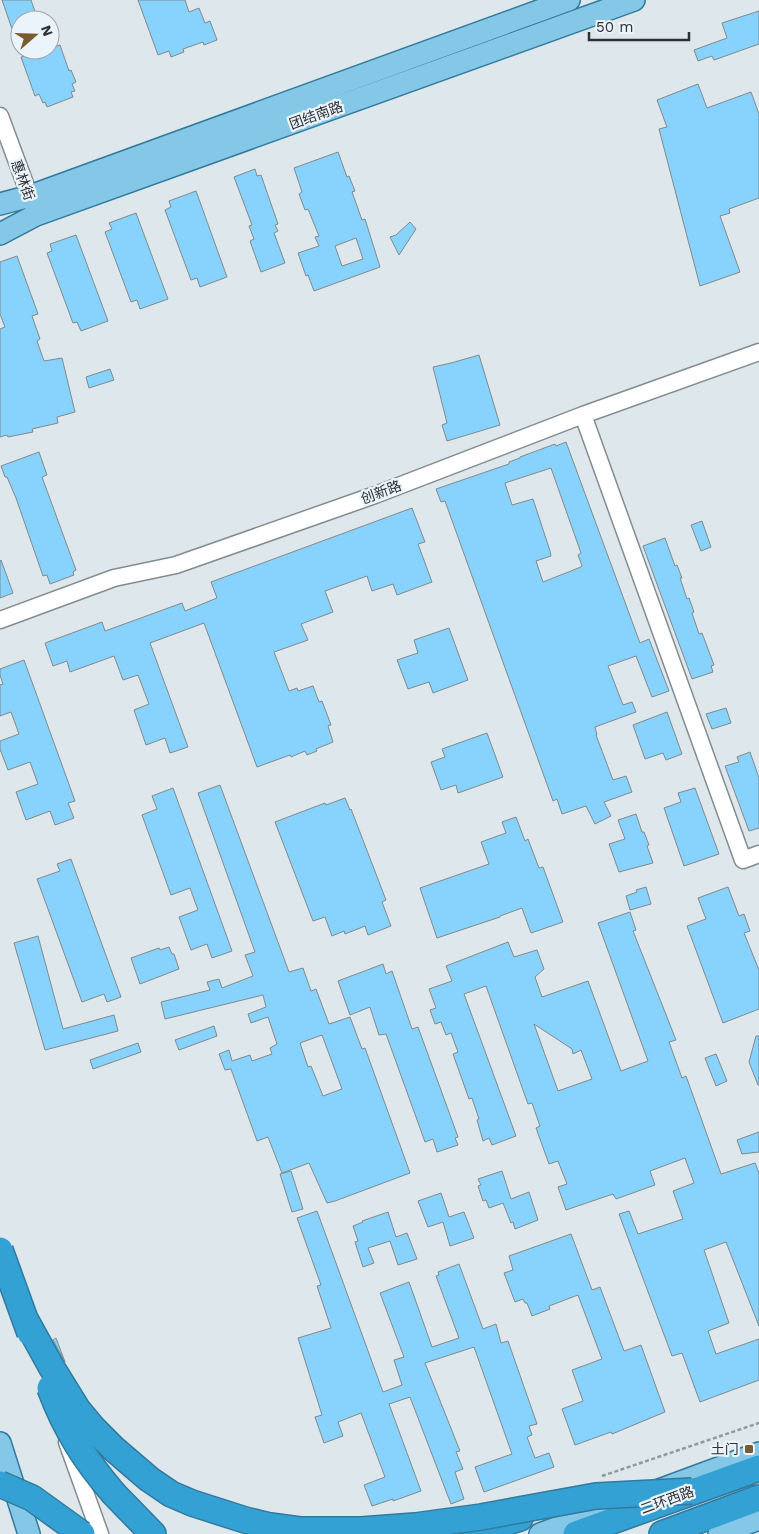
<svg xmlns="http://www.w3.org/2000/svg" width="759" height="1534" viewBox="0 0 759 1534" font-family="'Work Sans','Noto Sans SC',sans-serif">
	<rect width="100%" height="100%" fill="#dde7ec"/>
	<path fill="#87d3fe" stroke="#80898e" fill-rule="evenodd" d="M2,0h29l7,20h-18v6l-8,3z
		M138,0h47l4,12 10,-4 6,15 5,-2 7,19 -13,5 -1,-3 -20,7 1,3 -13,5 -2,-6 -11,4z
		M759,11v33l-45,16 -2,-4 -14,5 -4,-11 33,-12 -5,-15z
		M60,45l9,26 2,-1 5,12 -4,2 3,7 -4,1 2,5 -26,10 -2,-5 -2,1 -4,-9 -4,2 -14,-39 3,-1 -2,-6h27l1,4v-6z
		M698,84l9,24 44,-16 8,22v84l-30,11 1,4 -10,3 20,56 -40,14 -41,-157 8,-2 -10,-27z
		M338,152l9,25 2,-1 6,15 -3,1 10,28 3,-1 15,48 -66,24 -6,-16 -2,1 -8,-23 21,-7 -4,-9 4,-1 -11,-27 -3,1 -6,-16 3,-2 -8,-24zM356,238l7,21 -21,7 -7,-20z
		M255,169l2,7 4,-1 17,49 -3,1 3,6 -4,2 11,30 -24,9 -11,-31 4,-2 -5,-13 3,-1 -18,-48z
		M196,191l31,86 -27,10 -3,-9 -6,2 -26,-70 6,-3 -2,-6z
		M136,213l32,86 -28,10 -3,-9 -6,2 -26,-70 7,-3 -3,-6z
		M410,222l6,7 -17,26 -9,-18 6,-2z
		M76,235l32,86 -27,10 -4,-9 -4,1 -26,-70 5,-2 -2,-7z
		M17,256l21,58 -6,2 8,23 -3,2 7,20 18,-3 13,54 -18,5 1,6 -26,6 1,3 -25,5 -1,-2 -7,2v-108l5,-2 -5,-13v-52z
		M479,355l21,70 -53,16 -5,-16 5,-2 -14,-56 18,-4z
		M110,369l4,11 -25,8 -3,-11z
		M566,442l74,201 9,-4 20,52 -17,6 -16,-41 -28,10 15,39 9,-3 4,10 -41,15 2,8h-1l17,45 13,-4 6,16 -28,10 7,14 -16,8 -9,-18 -24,8 -5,-15 -4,2 -108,-300 -4,1 -5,-13 73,-25v-2l11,-4v-1l35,-13 1,2zM551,468l30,85 -3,2 4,11 -1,1 -38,15 -7,-21 15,-5 -1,-5 -17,-52 -21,6 -7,-22z
		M39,452l8,23 -5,2 34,93 -3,2 1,3 -24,9 -3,-9 -4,1 -27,-78 -9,-21h-2l-4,-11z
		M412,508l13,34 -7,2 14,38 -35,13 -4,-11 -21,7 -5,-15 -42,15 8,21 -32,12 7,16 -34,12 15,39 8,-3 1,3 15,-5 6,16 3,-1 9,24 -3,1 5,16 -17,7 1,2 -10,4 -2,-4 -14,6 -1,-2 -33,12 -53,-144 -54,20 38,104 -18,6 -5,-15 -19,7 -12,-35 15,-6 -11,-29 -15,5 -9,-24 -44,16 -3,-11 -14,5 -8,-23 57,-21 3,9 77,-28 3,8 32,-13 -6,-16z
		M702,521l9,26 -10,4 -10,-26z
		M665,538l10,28 2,-1 5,13h-2l7,21 2,-1 5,14 -2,1 7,21 3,-1 12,32 -3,1 2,6 -21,7 -49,-133z
		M1,560l12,33 -13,5v-37z
		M449,628l19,52 -35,13 -4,-11 -21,7 -11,-29 21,-7 -4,-13z
		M24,660l51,141 -7,2 6,15 -19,7 -5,-14 -24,9 -10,-28 22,-8 -8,-22 -22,8 -8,-21v-8l19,-7 -8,-22 -11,4v-31l3,-1 -3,-9v-6z
		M726,708l5,15 -19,6 -6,-15z
		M667,712l15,42 -16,6 -3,-7 -18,6 -12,-34z
		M487,733l16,44 -45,16 -2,-8 -15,5 -10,-28 14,-5 -3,-8z
		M750,752l9,26v50l-10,3 -24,-65 14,-4 -2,-5z
		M220,785l69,187 14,-4 8,23 5,-2 13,35 21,-7 12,32 3,-1 45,125 -75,28 -8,2 -18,-40 -27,10 -14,-36 -11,4 -26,-72 -6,1 -6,-16 10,-4 3,11 18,-6 2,6 20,-7 -2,-6 7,-4 -9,-27 -17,6 -3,-9 18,-7 -3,-12 -98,24 -4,-17 49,-12 -3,-8 12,-3 3,9 31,-12 -8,-21 10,-3 -57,-159zM322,1035l20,54 -19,7 -12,-30 -3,1 -8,-24z
		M173,788l59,163 -20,7 -5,-14 -16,6 -12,-33 19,-7 -8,-22 -19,7 -29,-80 15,-6 -5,-13z
		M695,788l24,66 -35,12 -20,-58 17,-6 -3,-9z
		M345,798l5,12 1,-1 35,91 -4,2 9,24 -23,9 -3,-9 -20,8 -1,-3 -12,5 -7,-19 -12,4 -38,-99 50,-19 1,2z
		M636,814l6,18h2l5,13 -2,1 6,17 -34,9 -10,-28 16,-5 -7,-19z
		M516,817l9,24 3,-2 11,29 4,-1 20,55 -32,11 -9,-25 -22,8v1l-63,21 -17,-50 69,-24 -8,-22 25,-9 -4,-11z
		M71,859l50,138 -14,5 -3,-8 -22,8 -45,-123 23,-8 -3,-7z
		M646,887l5,17 -21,6 -4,-14 11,-4 -1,-2z
		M728,887l11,29 5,-2 6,17 -6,2 15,37v39l-36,14 -36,-97 19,-7 -8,-21z
		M630,912l6,18 -3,1 43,109 -7,2 13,36 4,-2 35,98 34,-11 4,10v153l-33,-84 -22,8 25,73 -21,8 8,23 43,-15v41l-59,22 -18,-49 -10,3 -53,-142 10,-3 9,23 45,-15 -10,-28 21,-8 -9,-25 -35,13 5,14 -39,14 -3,-5 -47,16 -8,-23 9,-3 -9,-23 -9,3 -13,-36 4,-2 -8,-23 -4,1 -42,-118 -22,8 52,142 -24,9 -3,-7 -6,3 -6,-21 2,-1 -7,-21 -3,1 -16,-45 5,-2 -7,-19 -5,2 -5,-13 -6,2 -5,-14 6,-2 -7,-19 23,-8 -6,-15 62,-24 6,15 23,-7 7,19 -9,8 7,20 46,-16 33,90 27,-10 -50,-138zM534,1024l38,25 1,5 8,-4 11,29 -34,12z
		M38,936l25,93 51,-14 4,16 -73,19 -31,-107z
		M169,947l3,7h2l5,15 -39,15 -9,-26 28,-10 1,2z
		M383,964l3,10 6,-3 20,58 6,-2 40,110 -3,1 3,7 -21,7 -4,-13 -8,3 -39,-108 -7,1 -9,-28 -20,8 -12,-34z
		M214,1026l3,10 -38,14 -4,-10z
		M756,1036h3v49h-1l-9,-23z
		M138,1043l3,9 -48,17 -3,-9z
		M716,1054l11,27 -11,5 -11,-28z
		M759,1132v20l-17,2 -5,-14z
		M291,1171l12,38 -11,3 -12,-38z
		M502,1171l9,28 18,-7 9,28 -23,9 -2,-7 -2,1 -8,-20 -14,5 -3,-8 -3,1 -5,-15 3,-1 -3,-6z
		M441,1193l8,24 15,-5 10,26 -24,8 -7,-24 -15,5 -10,-26z
		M317,1211l66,181 19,-7 -8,-25 10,-3 -24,-64 29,-11 23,65 27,-9 -23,-62 3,-1 -1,-3 21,-8 24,65 13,-5 5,19 7,-2 29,83 -8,2 3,9 -5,2 8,21 14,-5 5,14 -70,25 -9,-25 37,-13 -38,-107 -49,16 35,88 -4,1 7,17 -8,3 9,27 -13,5 -41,-107 -21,7 32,87 -28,10v-2l-21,7 -8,-21 21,-8 -24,-64 -23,9 5,14 -19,7 -9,-26 7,-2 -24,-77 33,-10 -14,-42 4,-1 -24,-67z
		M388,1212l8,25 11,-4 10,26 -19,6 -8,-24 -22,7 6,15 -11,4 -8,-25 3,-1 -5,-15 10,-4 -1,-1z
		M571,1234l21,56 8,-3 24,64 17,-6 24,67 -53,22 -1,-2 -36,13 -13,-36 21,-8 -11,-31 30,-11 -24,-64 -29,11 1,3 -18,7 -5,-13h-2l-2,-4 -8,3 -11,-29 9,-3 -4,-14z
		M56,1338l9,24 -12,-22z"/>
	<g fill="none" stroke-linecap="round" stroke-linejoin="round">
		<defs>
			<path id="minor" d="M0,116l33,89
				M583,415l160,445 16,-6
				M0,620l114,-42 62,-13 199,-70 208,-80 176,-63
				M67,1442l33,92"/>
			<path id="major" d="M0,204l30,-8 539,-196
				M0,234l36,-19 598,-215
				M0,1443l29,91
				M540,1534l219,-81
				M719,1534l40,-15"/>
			<path id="highway" d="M114,1494l39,40
				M472,1534l48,-16
				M576,1534l183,-66
				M662,1534l97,-36"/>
		</defs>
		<use href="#minor" stroke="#838c91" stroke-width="19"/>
		<use href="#major" stroke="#327a9d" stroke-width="24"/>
		<use href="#highway" stroke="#327a9d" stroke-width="28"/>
		<path stroke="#92999d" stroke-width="2.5" stroke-dasharray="4 2.5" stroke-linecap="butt" d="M602,1476l157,-53"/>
		<use href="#minor" stroke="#fff" stroke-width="16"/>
		<use href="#major" stroke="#85c7e6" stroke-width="21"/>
		<use href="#highway" stroke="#34a1d5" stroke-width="25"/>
		<defs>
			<path id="highway-bridge" d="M0,1250l30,83
				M25,1319l27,49 26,42 15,18 21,21 35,30 22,15 21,9 53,17 25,6 30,4h61l54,-4 66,-9 115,-21 96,-5
				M50,1388c15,41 35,72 64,106
				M0,1484l32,14 50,36"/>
		</defs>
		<use href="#highway-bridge" stroke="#327a9d" stroke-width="28" stroke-linecap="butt"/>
		<use href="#highway-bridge" stroke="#34a1d5" stroke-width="25"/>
	</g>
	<rect fill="#795d2f" stroke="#ebf4fa" stroke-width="2" x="744" y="1444" width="10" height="10" rx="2.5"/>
	<g text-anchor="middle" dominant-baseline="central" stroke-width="4.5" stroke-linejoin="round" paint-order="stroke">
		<g font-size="14" fill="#2e3134" stroke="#ebf4fa">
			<text transform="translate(316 115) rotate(-20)">团结南路</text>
			<text transform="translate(23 180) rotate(70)">惠林街</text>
			<text transform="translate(381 492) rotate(-20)">创新路</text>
			<text transform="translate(667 1500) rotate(-20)">二环西路</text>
		</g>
		<g font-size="14" fill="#2e3134" stroke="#ebf4fa" text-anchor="end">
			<text x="739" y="1449">土门</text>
		</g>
	</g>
	<g transform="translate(35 35) rotate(70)"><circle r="24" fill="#ebf4fa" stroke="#9fa6ab"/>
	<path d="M0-4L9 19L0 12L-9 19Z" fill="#795d2f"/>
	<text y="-8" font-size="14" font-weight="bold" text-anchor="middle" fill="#2e3134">N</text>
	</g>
	<path d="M589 32v8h100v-8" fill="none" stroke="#2e3134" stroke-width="2.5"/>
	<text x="596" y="32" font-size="15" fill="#2e3134" stroke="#ebf4fa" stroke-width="4" paint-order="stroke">50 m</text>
</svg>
